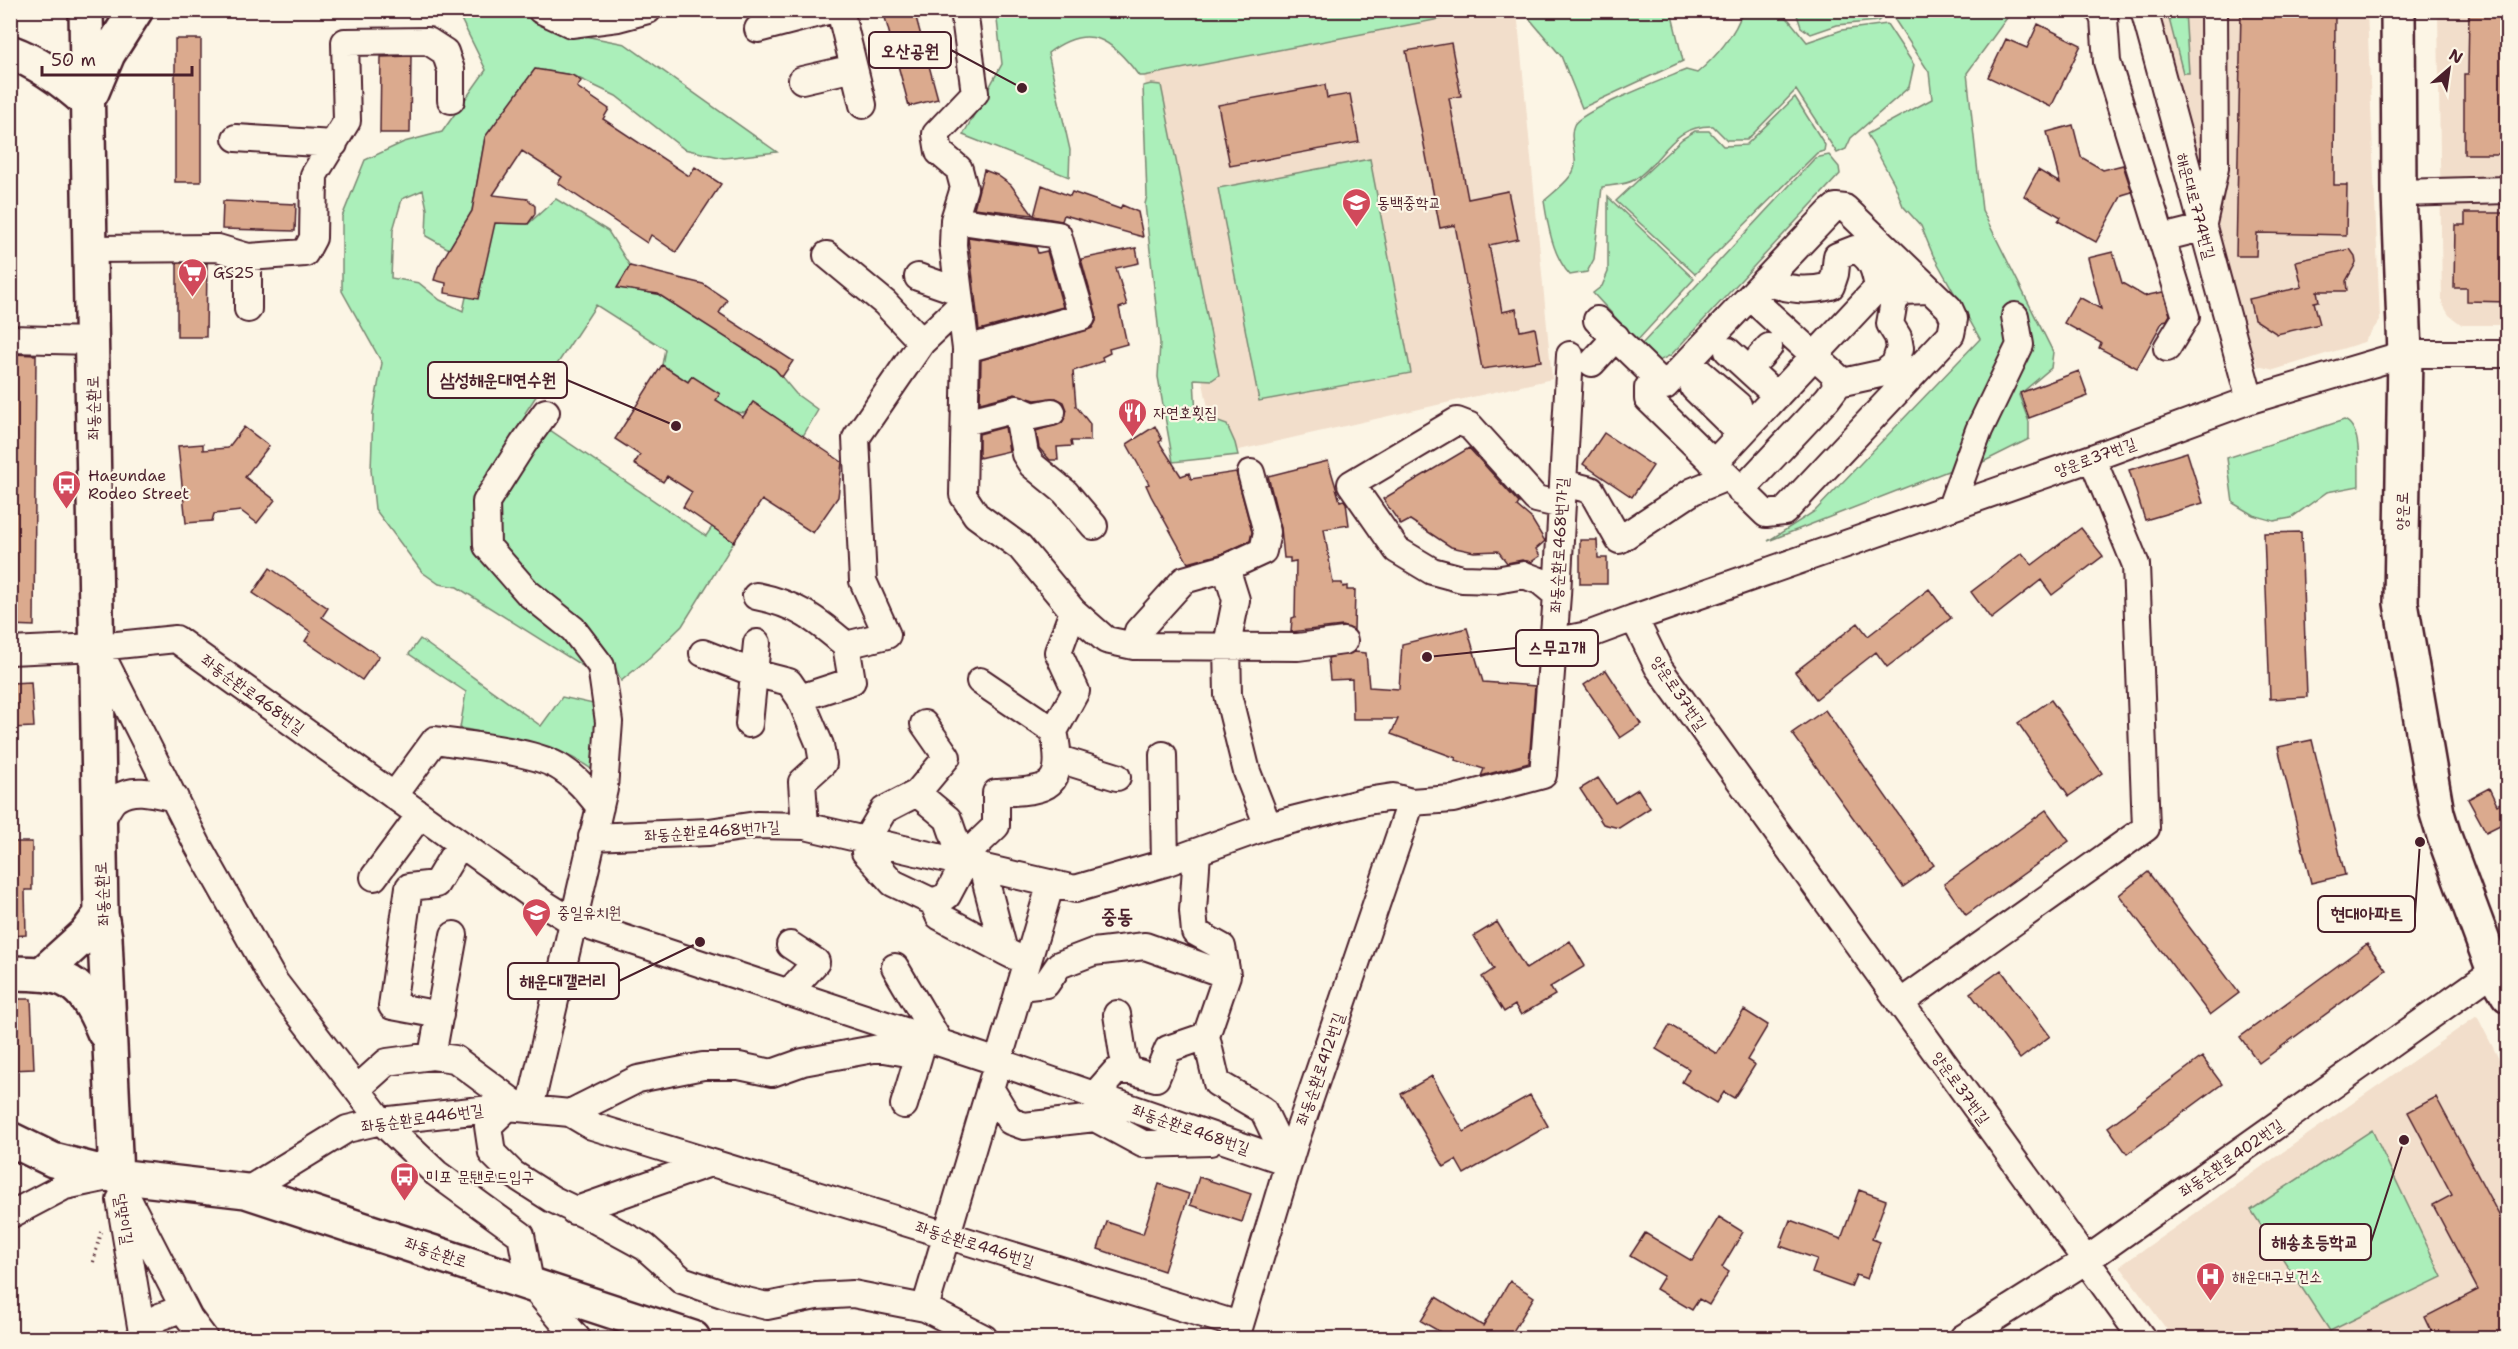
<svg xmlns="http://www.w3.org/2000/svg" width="2518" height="1349" viewBox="0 0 2518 1349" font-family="'Shantell Sans','Poor Story',sans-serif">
	<rect width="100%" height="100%" fill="#fcf5e5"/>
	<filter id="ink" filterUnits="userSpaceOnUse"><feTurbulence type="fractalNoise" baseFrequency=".0167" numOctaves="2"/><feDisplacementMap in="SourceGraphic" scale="12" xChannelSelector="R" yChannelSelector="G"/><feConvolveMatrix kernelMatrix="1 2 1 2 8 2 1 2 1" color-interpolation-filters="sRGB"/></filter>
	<g filter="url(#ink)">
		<path fill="#f2decb" d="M1481,11h36l35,368 -335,76 -73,-379z
			M2159,11h208l13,309 -16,22 -90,28 -16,-4 -30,-76z
			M2438,11h69v314h-45l-13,-10 -7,-12z
			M2477,1016l30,59v263h-334l-53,-72z"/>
		<path fill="#abefba" stroke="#7a8772" stroke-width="1.5" d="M1743,10c44,0 36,-2 64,32l35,-12 45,-6 27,41 -5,22 -58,51 -5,11 -9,4 -41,-63 -49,50h-20l-14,-14c-43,-1 -49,35 -79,54 -8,5 -23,5 -32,7l-8,72 -7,13 -17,3c-17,-19 -22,-48 -26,-74 9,-8 20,-16 27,-26 11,-14 -4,-35 3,-50 6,-14 93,-47 112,-55l11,3c18,-15 39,-39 46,-63z
			M457,11h61l52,22 55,11 152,108 -53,6 -40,-9 -68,-53 -44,-21 -37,-6 -50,68 -13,74 -23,38 -23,-13 1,-27 -4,-19 -21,9 -9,31 -2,48 28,5 21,17 23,11 3,-14 29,-74 33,1 28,-25 52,32 22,35 -12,22 40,6 117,75 21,25 22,16 -15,26 -50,-34 -8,11c-21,0 -38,-23 -53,-37l-4,6 -26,-17 3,-16 -69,-44 -71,108 181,123 6,-9 22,15 -52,84 -33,32 -28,23 -9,-21 -28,7 -127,-80 -18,-3 -17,-12 -47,-63 -4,-39 2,-57 9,-50 -40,-72v-74l23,-57 39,-18 38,-10 44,-62z
			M996,11h485l-337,65h-5c-27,-37 -50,-54 -91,-23l22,97 -1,27 -106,-42 39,-71z
			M1523,11h148l12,50 -101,47 -21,-52z
			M1793,11h91l1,4 -7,6 -41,4 -26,9 -10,-7 -5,-15z
			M1889,11h123l-45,62 15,137 71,142 -2,16 -32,27 10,27v17l-54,27 -22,3 -185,72 47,-30 165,-172 -47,-84 -12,-29 -18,-20 -9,-23 -27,-49 65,-35 -3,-27z
			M2167,11h18l4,62h-6z
			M1151,84l10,1 58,290 -7,5 -18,-1 2,35 31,11 8,18 3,12 -65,7 -15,-85 2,-34 -15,-139 2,-8 -4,-110z
			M1795,97l30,48 -1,6 -7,2 -122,121 -79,-73 66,-62 13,-8h14l14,15 23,-1z
			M1829,155l10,12 1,7 -169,181 -12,6 -9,-5 -9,-11 174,-187z
			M1370,159l41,214 -152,28 -41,-213z
			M1608,197l86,82 -57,62 -44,-48 9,-7 6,-14z
			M2344,420c19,7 14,48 15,66l-32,6 -36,26 -17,3 -21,-6 -20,-12 -6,-45z
			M420,639l121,87 21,-29 36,8 -3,67c-37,-30 -89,-34 -135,-44l6,-36 -57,-38z
			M2372,1130l70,147 -112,54 -79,-121z"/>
		<path fill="#dbaa8e" stroke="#4a1f2b" stroke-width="1.5" d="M883,10h31l24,89 -29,7z
			M2241,10h94l-1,175h13l-1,50 -89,-2 -1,23h-20z
			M2469,10h39v144h-44v-80h4z
			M2038,24l43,21 -30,62 -63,-30 18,-38 21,9z
			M175,39h26v143h-26z
			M1451,43l10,53 -12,2 19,101 40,-8 10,48 -29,6 13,67 14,-3 4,22 15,-3 6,33 -59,8 -27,-144 -15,3 -34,-177z
			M411,56l-1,77h-30l1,-76z
			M535,69l37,6 9,6 -4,6 32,22 -6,10 86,57 6,-9 26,17 -45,68 -25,-17 -4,8 -89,-60 4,-6 -40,-26 -29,44 35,4 7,7v8l-7,10 -33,-1 -17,76 -33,-6 1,-10 -12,-3 4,-13 34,-56 13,-74z
			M1325,85l2,13 23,-4 9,48 -129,24 -12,-61z
			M2073,125l8,32 22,13 20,-5 9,27 -10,3 -26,47 -38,-21 3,-4 -37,-21 14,-26 22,13 -13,-51z
			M984,170l13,5 14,10 22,30 -59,-7z
			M1042,185l28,11 2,-4 48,17 2,-4 16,7 5,25 -79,-22 -2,6 -28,-5z
			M223,201l73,3 -1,27 -73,-2z
			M2465,213h43v89l-41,-1v-13h-13l1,-63h10z
			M968,237l68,10 2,6 9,-2 16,56 -84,23z
			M1136,248l3,15 -23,5 11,37 -8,3 8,36 -18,5 1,4 -8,4 1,4 -30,10 3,35 14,18v17h-19l1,5 -15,1 1,13h-8l-11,-12 -3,-17 26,-8 5,-13 -3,-8 -8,-4 -21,2 -20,-6 -35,9 1,-43 111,-32 4,-7v-8l-15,-54z
			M2350,249l5,7 1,7 -10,18 1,10h-30l2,10 -5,1 6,22 -43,10 -23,-15 -5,-20 53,-12 -6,-26z
			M2113,252l9,31 22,13 19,-4 7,23 -3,5 -4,1 -26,47 -38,-20 2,-5 -37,-20 15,-26 22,12 -13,-51z
			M177,263h30l-1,74h-29z
			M630,266l73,18 24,16 -8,13 74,48 -11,16 -7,-8 -117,-75 -41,-6z
			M10,354l26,1 -2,271 -24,-1z
			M662,365l26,17 4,-6 28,18 -4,6 27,17 10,-15 89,60 -4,35 -25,36 -51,-33 -28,42 -51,-35 9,-15 -25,-16 -4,6 -29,-18 6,-9 -25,-16z
			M2079,371l9,25 -59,22 -9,-25z
			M1155,426l7,14 -3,2 22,34 8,-3 2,6 45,-7 16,60 -2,9 -29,13 -33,9 -37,-67 -5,-11 3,-1 -22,-40z
			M244,427l25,19 -24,31 30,23 -18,23 -16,-12 -27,3 -2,7 -26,2 -8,-77 25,-2v6l25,-2z
			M1005,427l4,24 -30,7v-24z
			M1604,433l49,33 -21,31 -49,-33z
			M1469,448l50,55 -2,3 14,12 14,23 -9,8 4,7 -9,6 -9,-2 -15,3 -9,-12 -24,1 -23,-5 -41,-27 -9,5 -18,-26z
			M2187,452l16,51 -58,17 -16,-50z
			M1328,461l12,40 4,-1 2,3 3,22 -25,4 9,54h9l1,4 4,-1v4h8l-1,40 -12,-4 -51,6 1,-14 3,-1 1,-56 -6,1v-4h-6l-3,-30 -13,-52z
			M2081,528l22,28 -51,39 -11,-15 -50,39 -20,-27 51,-39 10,12z
			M2301,532l6,165 -37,2 -6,-166z
			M1580,540h17l1,18h9v26h-27z
			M270,568l58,40 -6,9 57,39 -17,24 -57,-39 6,-9 -58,-39z
			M1929,589l22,29 -64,49 -11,-15 -60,47 -21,-27 63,-49 10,13z
			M1467,628l16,54 52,4 -6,77 -48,13 3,-7 -29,-9 1,-2 -65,-24 7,-15h-45l-1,-40 -22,1 -2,-22 26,-6 12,1 3,34 30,2 3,-45z
			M1606,670l35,54 -21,14 -36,-53z
			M31,682l3,45 -24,1v-45z
			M2051,700l51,73 -33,23 -51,-73z
			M1825,710l109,155 -31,22 -111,-154z
			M2312,740l33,135 -34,8 -33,-136z
			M1598,778l17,25 23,-14 12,19 -31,20 -16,-4 -23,-35z
			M2489,788l8,17 11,-6v22l-22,11 -18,-33z
			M2046,810l23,31 -103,74 -22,-31z
			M10,842h22v48h-7l1,45 -16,1z
			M2148,872l91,121 -29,22 -91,-120z
			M1497,922l29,47 44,-28 15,25 -35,21 5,8 -34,20 -6,-10 -11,7 -22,-35 12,-8 -20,-33z
			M2367,944l19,26 -127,93 -19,-26z
			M2001,970l49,66 -30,23 -50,-66z
			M10,999h21l3,70 -24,1z
			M1744,1010l24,15 -21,35 8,5 -21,33 -10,-6 -7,11 -35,-21 7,-13 -33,-20 14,-24 47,29z
			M2202,1057l20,27 -95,70 -19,-27z
			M1432,1076l32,56 66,-37 18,31 -84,48 -8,-14 -12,7 -43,-73z
			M2436,1097l72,135v106h-73l-10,-21 53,-27 -45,-85 19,-10 -44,-83z
			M1199,1177l52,17 -9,28 -52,-17z
			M1159,1184l30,10 -25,77 -66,-22 9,-27 36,12z
			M1859,1190l27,10 -14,39 8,3 -13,37 -11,-4 -5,12 -39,-14 5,-14 -37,-13 10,-26 51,19z
			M1719,1217l24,15 -21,35 7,5 -20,33 -10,-6 -7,11 -36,-21 8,-13 -34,-20 15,-23 47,28z
			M1510,1281l24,16 -25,41h-58l-30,-17 15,-24 47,29z"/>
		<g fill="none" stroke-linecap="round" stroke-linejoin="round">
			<defs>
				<path id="minor" d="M541,10l30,14 47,-6 30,-8
					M840,10l23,95
					M964,10l11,83 -39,41 3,18 20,17 5,19 -10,32 -1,25 13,104 -3,146 13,20 44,32 53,64 33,29 28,6 164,1 46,-6
					M2099,10l5,8 3,44 79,255 -19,31
					M2144,10l106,390
					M758,29l73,-19
					M802,80l52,-12
					M236,138l98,6
					M2399,193l109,-3
					M1836,207l9,1 104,100 5,11 -3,15 -167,178 -18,2 -118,-115v-11l17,-2 165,-174z
					M954,220l104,15 24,82 -116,32
					M2162,238l40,-10 13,-60 -1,-158
					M90,249l128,-1 30,9 57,-4 8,-15 1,-63 33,-54 -2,-79 83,-1 17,11 6,18v30
					M827,255l58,48 37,39
					M248,257v52
					M918,277l40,14
					M1764,281c24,9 43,11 67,5l4,-12 2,-18 18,-7c17,9 20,20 23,39
					M1750,297l93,85 41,-9 11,-9 5,-16 -2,-11 -8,-13 4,-23 9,-10 26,-1
					M1597,320l68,66
					M10,339l82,2
					M1728,351l49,45
					M1760,357l9,-10
					M1688,362l50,43
					M1592,363l24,-26
					M1694,388l47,46
					M1017,409l8,45 7,11 33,27 29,34
					M965,422l52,-13 16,7 19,-4
					M1713,464l188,-201
					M1563,483l28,7 28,50 74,-49 34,-14
					M1741,491l86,-92 9,-12 -2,-13
					M1951,507l28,-77 41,-85 -5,-29
					M1226,568l10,32 -9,45 1,50 19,77 21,54
					M1557,595l-17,-14 -16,-6 -28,5 -34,-1 -30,-8 -35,-21 -46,-66 106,-63 13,5 66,73 26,6
					M756,596c40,8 60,23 90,49
					M1553,642l35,-7 46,-17
					M1134,646l4,-15 46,-51 42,-12 37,-17 4,-19 -16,-59
					M98,648l99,196 77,137 107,140 55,52 85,62 9,48 47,55
					M10,651l88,-4 78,-8 367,264 29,18 426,141 290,100
					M703,653l51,20 35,9 11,16
					M980,681l74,50
					M749,724l8,-81
					M924,724l23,33 -30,36 -33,17 -18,30 -1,12 28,31 40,19 6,14 65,35
					M1163,755l2,108
					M1059,759l58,18
					M917,793l31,26 15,43
					M394,796l41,-56c34,6 98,10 126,28 16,10 27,24 39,39
					M100,822c5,-7 10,-20 17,-24 17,-12 40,-4 58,0
					M805,826l-3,-44 21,-19 -3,-18 -20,-47 52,-17 -6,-36 41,-10 -24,-54 -7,-143 66,-96 38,-36
					M592,837l117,-5 47,-7 49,1 270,63 90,-26 103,-37 99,-25 26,-4 18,5 42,-3 90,-24 14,-180 13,-240
					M1197,852l-4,59 2,21 27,15 5,28
					M982,867l22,84 10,5
					M374,877l46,-62
					M933,902l14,-6 25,-47 24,-23v-33c52,-3 70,-2 58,-62l22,-40 -18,-39 15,-41
					M454,935l-22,121 23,3 66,49
					M895,967l45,76
					M1020,987l26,-3 13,-19 34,-13 52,-6 82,29 -21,61 -38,13 -12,29 -28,-8 -13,2 -21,24
					M788,993l28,-31 -26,-17
					M1900,1003l246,-175 -10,-263 -44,-107
					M1117,1014l6,40 5,16
					M440,1015l-48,-9 17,-119 27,-3 24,-40
					M1206,1036l11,47 46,27 25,52
					M358,1088l29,-26 45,-6
					M990,1088l20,33 14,5 71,-8 48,26 67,-2
					M904,1105l20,-67
					M508,1107l-20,19 4,27 21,21 39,25 38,18 55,30 37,33 52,18 33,8 49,-10 37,-2 72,14 59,30
					M530,1108l74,-319 5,-67 -8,-56 -28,-37 -45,-36 -41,-47 -1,-44 37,-58 23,-32
					M570,1113l68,-34 65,-13h36l33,7 31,-11 76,-14 40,7
					M116,1176l73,142 15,20
					M246,1191l101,-62 34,-8 127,-14 62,6 22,13 647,199
					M120,1200l23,138
					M574,1211l136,-48
					M10,1215l55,-29 48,-10
					M925,1308l126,-425
					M142,1331l17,-14 25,-9
					M1236,1338l58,-193 117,-343
					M1963,1338l122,-77 409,-290
					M2142,1338l-484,-671 -24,-49 458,-160 158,-58 155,-46h103"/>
				<path id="major" d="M86,10l15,904 4,24 11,238
					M2398,10l1,183 6,161 -4,249 36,210 7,23 50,135 14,24
					M10,52c30,11 54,29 77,50
					M92,92l16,-38 28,-44
					M10,973c57,0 72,6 94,59
					M43,973l43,-39 15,-20
					M10,1139l43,21 63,16 130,15 447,147"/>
			</defs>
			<use href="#minor" stroke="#4a1f2b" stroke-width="30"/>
			<use href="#major" stroke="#4a1f2b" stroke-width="38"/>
			<path stroke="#4a1f2b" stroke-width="4" stroke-dasharray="1.5 4.5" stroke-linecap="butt" d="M93,1262l8,-30"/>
			<use href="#minor" stroke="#fcf5e5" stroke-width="26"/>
			<use href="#major" stroke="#fcf5e5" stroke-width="33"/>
		</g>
	</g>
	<defs>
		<symbol id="school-pin" viewBox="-11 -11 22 30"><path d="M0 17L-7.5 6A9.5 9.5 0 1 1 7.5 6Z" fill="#d1495b" stroke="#fcf5e5"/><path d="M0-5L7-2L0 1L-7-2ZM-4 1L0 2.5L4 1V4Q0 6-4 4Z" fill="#fff"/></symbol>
		<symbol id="supermarket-pin" viewBox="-11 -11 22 30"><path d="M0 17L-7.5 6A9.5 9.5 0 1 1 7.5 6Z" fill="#d1495b" stroke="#fcf5e5"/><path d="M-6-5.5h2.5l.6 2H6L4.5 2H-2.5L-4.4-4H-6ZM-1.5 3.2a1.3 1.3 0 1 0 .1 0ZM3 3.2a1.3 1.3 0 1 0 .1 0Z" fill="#fff"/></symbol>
		<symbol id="restaurant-pin" viewBox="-11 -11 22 30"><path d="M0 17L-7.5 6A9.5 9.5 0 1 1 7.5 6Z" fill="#d1495b" stroke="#fcf5e5"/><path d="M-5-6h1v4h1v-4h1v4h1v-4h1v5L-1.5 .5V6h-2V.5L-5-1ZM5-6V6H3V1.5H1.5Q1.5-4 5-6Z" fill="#fff"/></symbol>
		<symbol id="bus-pin" viewBox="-11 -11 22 30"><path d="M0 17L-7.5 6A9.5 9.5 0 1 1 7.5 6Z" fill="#d1495b" stroke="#fcf5e5"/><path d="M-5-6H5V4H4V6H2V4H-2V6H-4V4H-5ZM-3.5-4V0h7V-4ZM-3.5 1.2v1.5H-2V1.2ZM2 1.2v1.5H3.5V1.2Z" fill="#fff"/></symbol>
		<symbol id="hospital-pin" viewBox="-11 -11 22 30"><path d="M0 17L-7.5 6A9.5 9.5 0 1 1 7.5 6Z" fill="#d1495b" stroke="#fcf5e5"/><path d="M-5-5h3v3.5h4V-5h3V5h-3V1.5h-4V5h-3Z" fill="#fff"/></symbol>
	</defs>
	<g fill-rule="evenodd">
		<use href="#school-pin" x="1340" y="186" width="33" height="45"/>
		<use href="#supermarket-pin" x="176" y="256" width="33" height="45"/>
		<use href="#restaurant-pin" x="1116" y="396" width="33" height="45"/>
		<use href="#bus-pin" x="50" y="468" width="33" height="45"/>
		<use href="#school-pin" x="520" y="896" width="33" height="45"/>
		<use href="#bus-pin" x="388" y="1160" width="33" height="45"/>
		<use href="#hospital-pin" x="2194" y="1260" width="33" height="45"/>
	</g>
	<g text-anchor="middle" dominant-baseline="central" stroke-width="4.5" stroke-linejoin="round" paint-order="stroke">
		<g font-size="16" fill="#4a1f2b" stroke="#fcf5e5" text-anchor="start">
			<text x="1377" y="202">동백중학교</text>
			<text x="213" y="272">GS25</text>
			<text x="1153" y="412">자연호횟집</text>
			<text x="88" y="475">Haeundae<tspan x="88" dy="18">Rodeo Street</tspan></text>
			<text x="557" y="912">중일유치원</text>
			<text x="426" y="1176">미포 문탠로드입구</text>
			<text x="2232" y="1276">해운대구보건소</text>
		</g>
		<g font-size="16" fill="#4a1f2b" stroke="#fcf5e5">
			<text transform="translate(2196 206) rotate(75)">해운대로774번길</text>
			<text transform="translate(93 408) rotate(-91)">좌동순환로</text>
			<text transform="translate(2095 457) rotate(-20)">양운로37번길</text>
			<text transform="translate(2402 511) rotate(-89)">양운로</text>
			<text transform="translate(1559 545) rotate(-87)">좌동순환로468번가길</text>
			<text transform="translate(1679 693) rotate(56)">양운로37번길</text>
			<text transform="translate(253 694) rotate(36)">좌동순환로468번길</text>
			<text transform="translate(712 831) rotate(-4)">좌동순환로468번가길</text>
			<text transform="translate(102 894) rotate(-93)">좌동순환로</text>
			<text transform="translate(1320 1069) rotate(-71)">좌동순환로412번길</text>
			<text transform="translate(1961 1088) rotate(54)">양운로37번길</text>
			<text transform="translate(422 1118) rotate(-8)">좌동순환로446번길</text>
			<text transform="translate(1191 1129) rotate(19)">좌동순환로468번길</text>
			<text transform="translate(2231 1158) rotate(-35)">좌동순환로402번길</text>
			<text transform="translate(124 1219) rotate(81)">달맞이길</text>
			<text transform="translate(975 1244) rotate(17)">좌동순환로446번길</text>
			<text transform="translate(436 1252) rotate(18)">좌동순환로</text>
		</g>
		<g font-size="20" font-weight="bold" fill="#4a1f2b" stroke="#fcf5e5">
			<text x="1117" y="916">중동</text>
		</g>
	</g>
	<path fill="none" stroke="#4a1f2b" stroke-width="2" d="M1022 88L951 50M676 426L567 380M1427 657L1516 648M2420 842L2415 914M700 942L619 981M2404 1140L2371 1242"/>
	<g fill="#4a1f2b" stroke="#fcf5e5" stroke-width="2">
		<circle cx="1022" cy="88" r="6"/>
		<circle cx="676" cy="426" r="6"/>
		<circle cx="1427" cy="657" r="6"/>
		<circle cx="2420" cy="842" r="6"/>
		<circle cx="700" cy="942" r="6"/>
		<circle cx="2404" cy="1140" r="6"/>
	</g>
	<g fill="#fcf5e5" stroke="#4a1f2b" stroke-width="2">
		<rect x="869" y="32" width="82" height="36" rx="6"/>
		<rect x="428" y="362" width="139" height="36" rx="6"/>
		<rect x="1516" y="630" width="82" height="36" rx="6"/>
		<rect x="2318" y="896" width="97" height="36" rx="6"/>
		<rect x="508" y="963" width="111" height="36" rx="6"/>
		<rect x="2260" y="1224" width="111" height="36" rx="6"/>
	</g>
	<g font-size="18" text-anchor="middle" font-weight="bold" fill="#4a1f2b">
		<text x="910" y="57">오산공원</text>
		<text x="498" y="386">삼성해운대연수원</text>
		<text x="1557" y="654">스무고개</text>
		<text x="2367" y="920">현대아파트</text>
		<text x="563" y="987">해운대갤러리</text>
		<text x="2315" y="1248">해송초등학교</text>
	</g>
	<rect width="2518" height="1349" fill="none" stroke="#fcf5e5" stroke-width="36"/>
	<rect x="18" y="18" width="2482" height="1313" fill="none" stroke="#4a1f2b" stroke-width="2" filter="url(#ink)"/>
	<g transform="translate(2449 69) rotate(29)" stroke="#fcf5e5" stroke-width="4.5" paint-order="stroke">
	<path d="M0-4.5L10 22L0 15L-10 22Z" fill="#4a1f2b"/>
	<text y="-9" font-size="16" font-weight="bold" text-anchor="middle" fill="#4a1f2b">N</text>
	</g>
	<path d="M42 66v9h150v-9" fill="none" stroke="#4a1f2b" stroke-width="3"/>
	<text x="51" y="66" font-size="18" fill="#4a1f2b" stroke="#fcf5e5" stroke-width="4.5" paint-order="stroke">50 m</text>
</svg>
